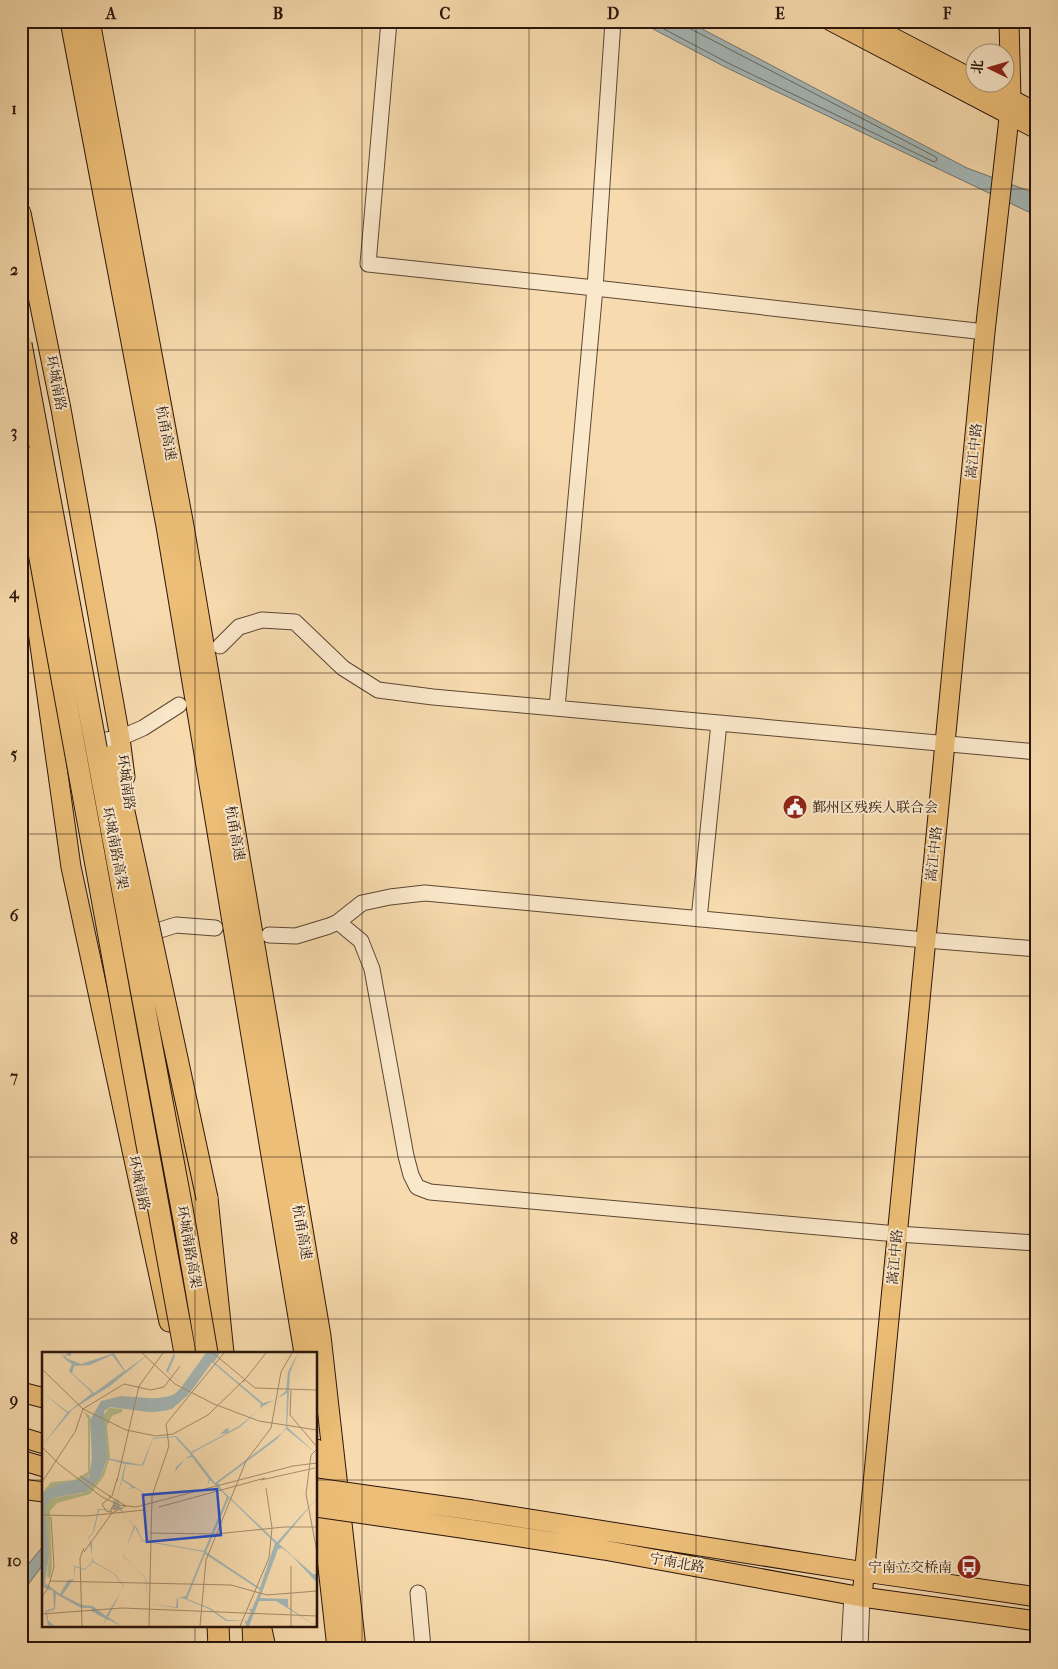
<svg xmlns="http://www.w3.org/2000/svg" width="1058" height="1669" viewBox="0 0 1058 1669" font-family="'IM FELL French Canon','Noto Serif SC',serif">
	<rect width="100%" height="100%" fill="#f7dbae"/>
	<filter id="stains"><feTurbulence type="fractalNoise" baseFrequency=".004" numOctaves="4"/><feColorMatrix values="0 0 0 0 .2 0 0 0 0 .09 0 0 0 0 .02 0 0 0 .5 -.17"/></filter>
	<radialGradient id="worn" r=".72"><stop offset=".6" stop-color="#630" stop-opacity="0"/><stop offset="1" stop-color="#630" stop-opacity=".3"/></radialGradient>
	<path fill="#a4b8b8" stroke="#737773" d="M638,21h49l280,147 70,26v22l-312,-149z
		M44,1545l-2,21 -21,28v-21z"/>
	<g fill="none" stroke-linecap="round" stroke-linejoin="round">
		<path stroke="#676662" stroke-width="1" d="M649,21l79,42 206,99 3,-2 -1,-3 -247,-129 -3,-3v-4"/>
		<defs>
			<path id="minor" d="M389,21l-21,243 227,24 390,44
				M220,646l19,-19 23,-7 33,2 48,46 35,22 55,7 604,55
				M557,708l38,-420 18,-267
				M86,743l34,-5 23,-10 36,-23
				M699,919l20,-196
				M338,922l23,19 11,28 34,187 5,19 6,12 13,5 467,42 140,9
				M269,935l27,1 33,-10 9,-4 24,-19 28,-6 35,-4 489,46 123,10
				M141,936l35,-11 39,3
				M418,1593l5,55
				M849,1648l3,-53
				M860,1648l2,-51"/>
			<path id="major" d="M831,21l206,108
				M861,21l115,60
				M978,82l59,31
				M21,213l40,196 59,329 5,39
				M21,510l50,357 98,455
				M167,1057l21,128 20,100
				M21,1392l23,6
				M21,1437l23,7
				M21,1460l23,7
				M21,1489l23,3
				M472,1510l393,62 172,25
				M468,1529l136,21 258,47 175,24
				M862,1597l83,-854 40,-411 26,-232 -2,-79
				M252,1625l1,23"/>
			<path id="highway" d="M71,21l96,505 138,827
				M89,21l94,505 137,810 35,312
				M207,1198l16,155
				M316,1450l22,198
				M218,1625l1,23
				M260,1625l5,23"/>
		</defs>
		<use href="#minor" stroke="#5d4634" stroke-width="17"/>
		<use href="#major" stroke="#2a150c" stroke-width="21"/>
		<use href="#highway" stroke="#2a150c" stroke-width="23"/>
		<use href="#minor" stroke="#fae8ca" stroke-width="15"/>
		<use href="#major" stroke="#ecbe77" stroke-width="19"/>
		<use href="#highway" stroke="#ecbe77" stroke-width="21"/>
		<defs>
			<path id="major-bridge" d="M316,1488l156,22
				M316,1507l152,22"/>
			<path id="highway-bridge" d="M21,344l164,881 22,128
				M21,454l164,899
				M112,756l95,442"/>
		</defs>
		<use href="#major-bridge" stroke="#2a150c" stroke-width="21" stroke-linecap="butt"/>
		<use href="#highway-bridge" stroke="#2a150c" stroke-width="23" stroke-linecap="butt"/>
		<use href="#major-bridge" stroke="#ecbe77" stroke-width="19"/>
		<use href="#highway-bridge" stroke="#ecbe77" stroke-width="21"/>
	</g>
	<path fill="none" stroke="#2a150c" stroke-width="1" stroke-opacity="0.55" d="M195,21v1332M362,21v1627M529,21v1627M696,21v1627M863,21v1627M21,189h1016M21,350h1016M21,512h1016M21,673h1016M21,834h1016M21,996h1016M21,1157h1016M21,1319h1016M21,1480h23M316,1480h721M195,1625v23"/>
	<defs>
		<symbol id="civic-disc" viewBox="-11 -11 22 22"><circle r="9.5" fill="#8f2418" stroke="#fae8ca"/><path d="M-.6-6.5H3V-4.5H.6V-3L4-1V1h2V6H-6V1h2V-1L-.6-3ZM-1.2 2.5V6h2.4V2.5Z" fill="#fff"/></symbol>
		<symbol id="bus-disc" viewBox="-11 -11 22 22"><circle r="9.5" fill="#8f2418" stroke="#fae8ca"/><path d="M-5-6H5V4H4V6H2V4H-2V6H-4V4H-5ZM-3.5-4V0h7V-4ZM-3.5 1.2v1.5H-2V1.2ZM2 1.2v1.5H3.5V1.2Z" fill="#fff"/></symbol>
	</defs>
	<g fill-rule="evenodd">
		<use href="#civic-disc" x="781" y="793" width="28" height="28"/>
		<use href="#bus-disc" x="955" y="1553" width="28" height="28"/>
	</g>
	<g text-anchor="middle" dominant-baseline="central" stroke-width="4" stroke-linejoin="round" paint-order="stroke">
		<g font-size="14" fill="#2a150c" stroke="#fae8ca">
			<text transform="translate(56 383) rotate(79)">环城南路</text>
			<text transform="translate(166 433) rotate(79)">杭甬高速</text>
			<text transform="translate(974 451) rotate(-84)">嵩江中路</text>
			<text transform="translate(126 782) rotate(82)">环城南路</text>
			<text transform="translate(235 833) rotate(80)">杭甬高速</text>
			<text transform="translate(115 848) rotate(79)">环城南路高架</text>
			<text transform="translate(934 854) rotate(-84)">嵩江中路</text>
			<text transform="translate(139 1183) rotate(78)">环城南路</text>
			<text transform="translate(302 1232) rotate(80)">杭甬高速</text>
			<text transform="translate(189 1247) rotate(80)">环城南路高架</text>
			<text transform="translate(895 1257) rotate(-85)">嵩江中路</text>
			<text transform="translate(677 1563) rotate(10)">宁南北路</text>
		</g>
		<g font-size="14" fill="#2a150c" stroke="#fae8ca" text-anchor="start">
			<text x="812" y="807">鄞州区残疾人联合会</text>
			<text x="952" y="1567" text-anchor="end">宁南立交桥南</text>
		</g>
	</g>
	<g transform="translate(42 1352)">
		<rect width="275" height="275" fill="#f7dbae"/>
		<path d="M67,56l13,1v3l-10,4 -5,10 3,31 -6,19 -14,18 -33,9 -7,8 2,57 -2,10 -3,-1 2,-21 -5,-36 1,-15 7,-7 31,-5 17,-15 7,-17 -5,-44zM42,60l6,4v58l-4,4 -44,15 9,-11 23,-2 14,-8v-53z" fill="#b6c18f"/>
		<path d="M18,1l4,3 4,-3h3v3l-6,-1 1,3 15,6 33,-11 11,18 25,-18 -40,33 -37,23 -31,37 25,-33 -25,-21 26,20 24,-19 -23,-22 3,-7 -7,-5zM70,3l12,16 -30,22 -22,-20 2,-7 16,-1zM132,1l1,3 -7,16 15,13 23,-32h14l-6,9 49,41 12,-3 11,-9 2,-19 10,-19 -8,20 -3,54 30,27 -31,-25 -9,10 -59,44 4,7 55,52 40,-44 -38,46 34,30h3l1,9 -25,-27 -10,-8 -4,1 -18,49 28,1v8l28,19 -40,-25h-17l-10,25h-3l-1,-5h-19l-17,-12 -27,-11h-4v10l-30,-4 -3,-27 -22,-21 11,-30 -15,-17 -20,1 -5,22 -5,6 4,23 22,13 9,12 -16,31 14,9 -15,-7 -5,7 4,-7 -15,-8 1,-3h-11l-25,-14 -1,15 -8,3 1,8 6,6 -6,-1 -3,-14 9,-3 -1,-17 -11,-4v-94l17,-9 30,-7 3,-19 -2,-38 11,-19 20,-5 41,3 15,-6 6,-8 -17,-14zM170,10l49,42 -1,5 -21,17 -11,6 1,-4 -3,1 -6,5 7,-1 -36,19 -15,-16 -23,2 -11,27 -35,-7 -3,-47 6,-4 39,5 23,-3 16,-14zM245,41l-1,35 -4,5 -67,50 -23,-30 48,-26 23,-21zM133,85l16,18 -6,4 -9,8 -1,5 10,-13 7,-2 17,22 -2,8 3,-7 17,17 -23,54 -62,-11 -5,-12 -13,-13 -7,-17 5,-18 10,7 -4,2 7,-1 15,9 -27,-18 3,-15 17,2 10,-27zM65,107l18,5 -8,34 -5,11h-14l-5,23 -5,6 4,5v19l-7,7 -11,-3v13l-6,1 -8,14 -15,-11 4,-27 -4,-49 7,-9 33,-6 15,-14zM187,146l46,45 -15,45 -54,-36zM93,175l7,14 62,11 -18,44 -9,2 -1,9 -28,-3 -2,-25 -23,-24zM163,202l55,36 -8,19h-3l2,3 -4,9 -20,-1 -17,-12 -23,-9zM51,210l21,12 10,13 -18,29 -13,-10 -11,-1 -20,-10 12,-16 1,-12 10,3z" fill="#a4b8b8" fill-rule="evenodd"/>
		<path fill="none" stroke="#a4b8b8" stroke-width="2.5" d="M142,34l24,-33M149,37l24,-33M139,38l-8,7 -27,4 -3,5 9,5 15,-2 21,-17"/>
		<path fill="none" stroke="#a58c6d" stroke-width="1" d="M100,1l33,31 39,20 45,17 58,9M171,1l42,35 62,2M0,17l41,40 43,21 30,6 17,-2 35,-19 36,-35M201,30l23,-29M249,38l-1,25 27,32M0,95l18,18 42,32 17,8 17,2 157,-41 24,-3M275,97l-6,6 -5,39 11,58M38,124l31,21M219,128l54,-12M75,129l22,-95 24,-33M0,130l33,-50 8,-23 41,-25 27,6 13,-3 16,-21M117,155l106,-29M70,160l-6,-1 -4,-7 10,-8 5,-17M68,162l1,-4 1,-3 2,-2 5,3 -5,2 -1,-4 1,-3v-3M0,163l45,1 57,-6M108,181l66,1 68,-7h33M42,200l28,-39 14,-7 -18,-11M8,229l181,4 36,10 50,-4M0,245l6,-9 6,-21 -3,-50M0,262l80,-6 195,8M40,274l-2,-68 4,-10M107,274l3,-130 17,-50 -3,-22 58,-71M158,274l6,-66 40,-99 25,-33 10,-56 11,-19M198,274l29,-68 3,-30 -6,-40M249,274v-60M274,274l1,-44"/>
		<path fill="#1d4ed8" fill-opacity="0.15" stroke="#1d4ed8" stroke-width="2.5" d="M175,137l4,46 -74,7 -4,-47z"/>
		<rect width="275" height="275" fill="none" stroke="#2a150c" stroke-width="2.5"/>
	</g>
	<rect width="1058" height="1669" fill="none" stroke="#f7dbae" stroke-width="55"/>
	<g transform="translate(990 68) rotate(275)"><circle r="24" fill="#fae8ca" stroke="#a7947e"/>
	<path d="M0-4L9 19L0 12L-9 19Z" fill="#8f2418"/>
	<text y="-8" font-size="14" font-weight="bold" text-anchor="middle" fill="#2a150c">北</text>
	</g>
	<rect x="28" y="28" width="1002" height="1614" fill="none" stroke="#2a150c" stroke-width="2"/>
	<g font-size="16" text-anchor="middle" font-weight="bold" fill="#2a150c">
		<text x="111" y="19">A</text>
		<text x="278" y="19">B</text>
		<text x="445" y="19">C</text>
		<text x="613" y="19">D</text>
		<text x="780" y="19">E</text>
		<text x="947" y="19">F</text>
		<text x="14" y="114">1</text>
		<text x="14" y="275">2</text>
		<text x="14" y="437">3</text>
		<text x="14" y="598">4</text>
		<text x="14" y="759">5</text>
		<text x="14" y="921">6</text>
		<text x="14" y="1082">7</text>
		<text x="14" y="1244">8</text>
		<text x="14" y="1405">9</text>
		<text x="14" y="1566">10</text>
	</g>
	<rect width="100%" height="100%" filter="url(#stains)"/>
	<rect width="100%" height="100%" fill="url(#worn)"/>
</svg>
